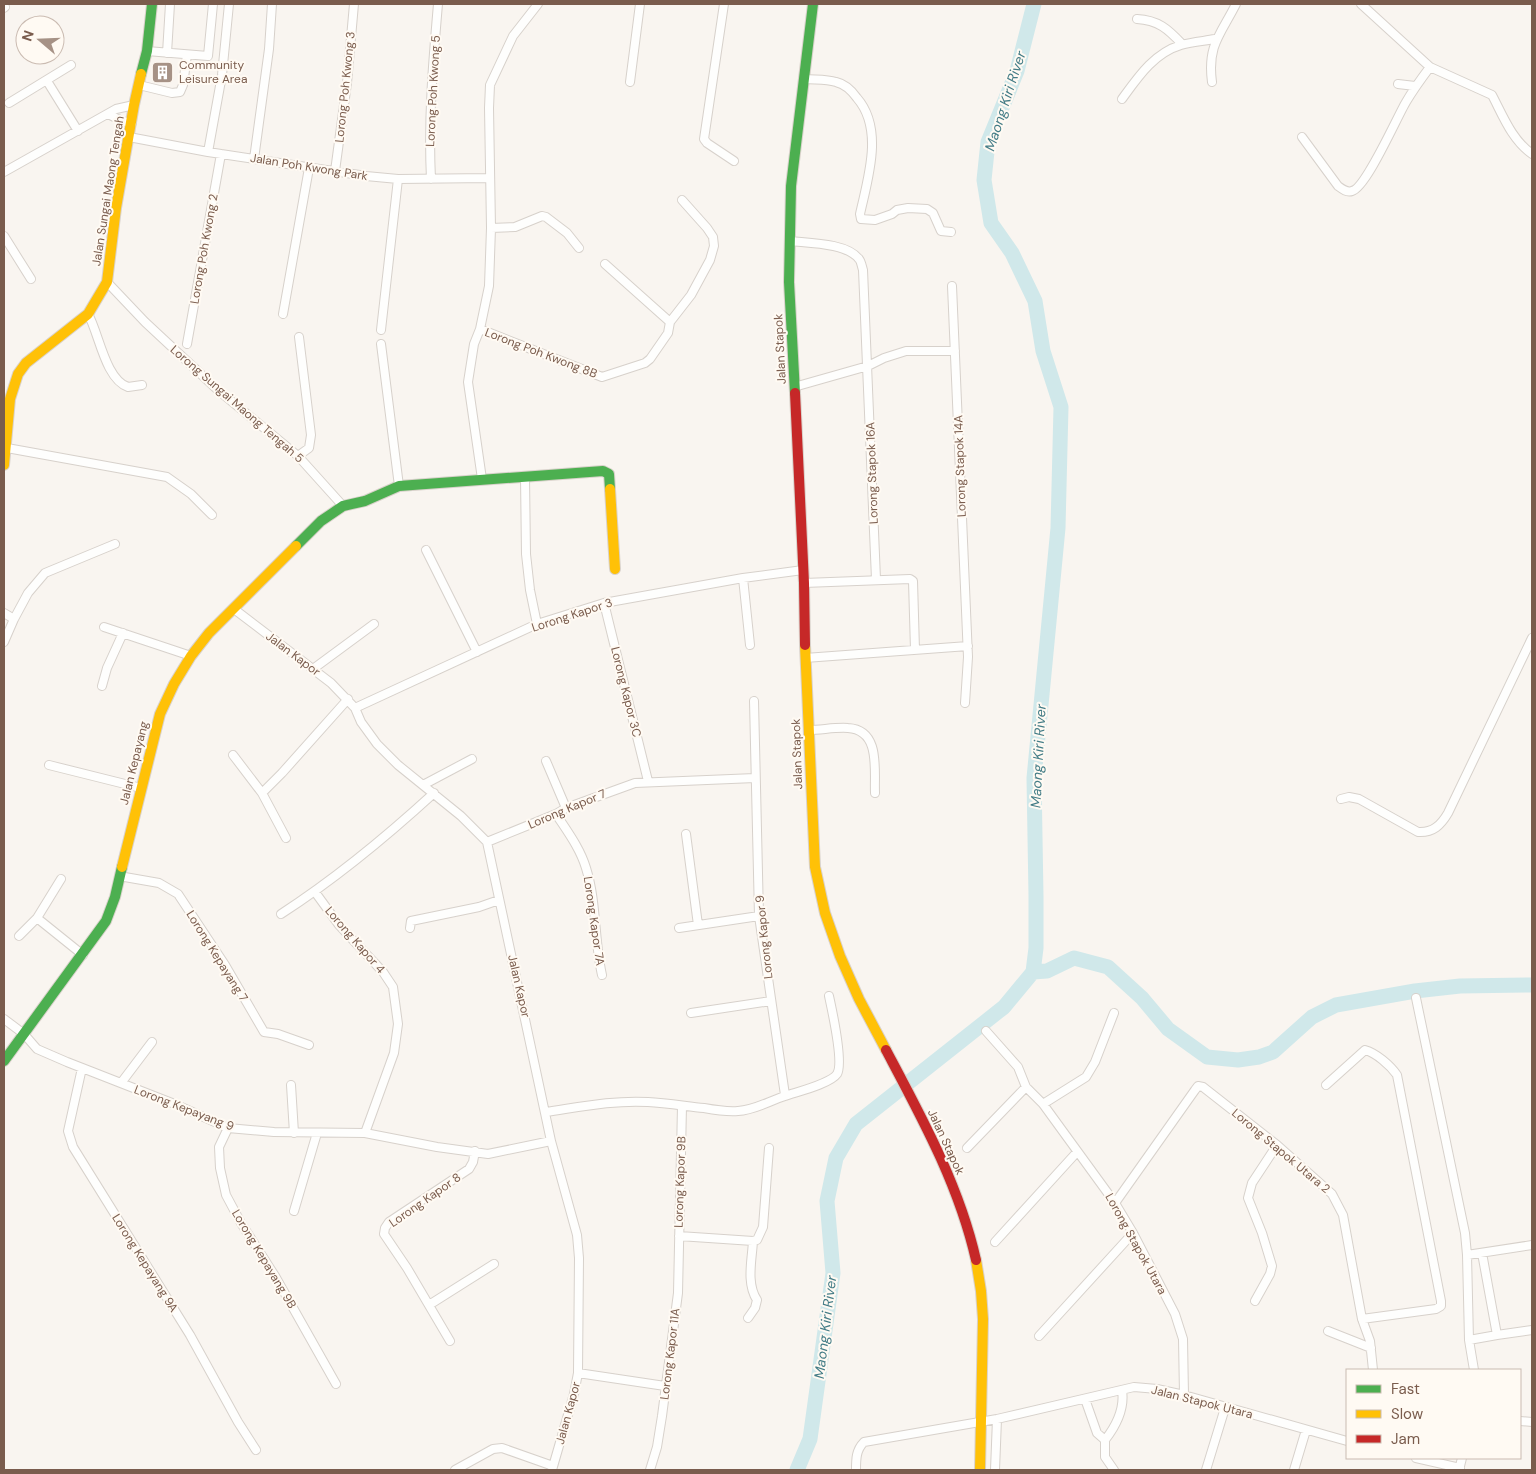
<svg xmlns="http://www.w3.org/2000/svg" width="1536" height="1474" viewBox="0 0 1536 1474" font-family="'DM Sans',sans-serif">
	<rect width="100%" height="100%" fill="#f9f5f0"/>
	<g fill="none" stroke-linecap="round" stroke-linejoin="round">
		<path stroke="#d0e8ea" stroke-width="15" d="M1033,972l14,-1 27,-13 34,9 34,31 26,31 39,28 31,3 21,-3 14,-5 39,-35 24,-12 79,-14 45,-5 72,-1
			M797,1470l13,-31 23,-166 -6,-72 9,-43 20,-34 148,-117 29,-35 3,-24v-52l-2,-118 24,-250 3,-121 -18,-56 -8,-50 -23,-48 -21,-30 -7,-43 4,-38 29,-71 17,-67"/>
		<defs>
			<path id="street" d="M724,4l-20,135 3,4 27,18
				M1361,4l69,63 62,28c11,21 20,45 40,59
				M4,8l1,-1
				M1137,19c21,1 31,10 45,25
				M147,51l61,5 5,-52
				M167,53l3,-49
				M805,79c10,1 21,0 31,3 9,2 16,9 21,16 27,31 11,80 3,116l1,5 14,1 17,-6 5,-4 11,-2 19,1 6,4 8,18 10,1
				M47,81l31,50
				M630,82l10,-78
				M1212,82c-5,-37 9,-48 24,-78
				M1398,84l17,2
				M139,85l33,8 8,-1 3,-7 4,-30
				M1122,99c16,-22 32,-46 59,-54 11,-3 23,-4 34,-6
				M9,103l62,-38
				M108,114l14,7 10,2
				M129,137l79,15 158,24 32,3 92,-1
				M1302,137l36,49c4,3 9,7 14,5 14,-3 45,-74 54,-89 7,-12 15,-23 24,-35
				M208,152l14,-77 7,-71
				M254,159l15,-110 3,-45
				M335,171l12,-88 7,-79
				M4,172l112,-63 18,-4
				M431,179c-3,-59 2,-117 7,-175
				M491,228l24,-1 27,-11 4,1 21,16 12,15
				M4,236l27,43
				M791,241c18,2 56,2 68,18 2,2 3,8 4,11l13,309
				M605,264l65,58
				M107,282l38,40 74,69 79,65 45,50
				M952,286l16,371 -3,46
				M88,314c11,19 17,65 40,73l14,-2
				M283,314l26,-146
				M480,329l122,48 43,-14 5,-4 18,-26 2,-11 21,-27 19,-35 4,-14 -1,-9 -6,-9 -25,-28
				M381,330l17,-151
				M187,344l34,-190
				M381,344l18,142
				M794,387l74,-21 16,-8 22,-7h49
				M7,448l160,29 24,17 21,21
				M298,456l11,-8 2,-13 -12,-98
				M525,477l1,77 4,36 7,34
				M482,479l-14,-97 6,-38 6,-15 9,-43 2,-58 -2,-120 1,-23 23,-49 25,-32
				M426,550l51,102
				M743,578l7,67
				M804,583l106,-4 3,2 2,69
				M604,603l44,178
				M234,609l97,74 24,25 6,14 16,22 21,21 63,51 26,26 64,299 26,94 2,23 -1,115 -4,21 -22,76
				M4,613l10,6
				M104,627l87,29
				M4,642l10,-23 14,-26 17,-20 70,-29
				M805,658l163,-12
				M313,669l61,-45
				M102,686l5,-18 16,-35
				M754,701l5,215 26,179
				M355,708l182,-84 67,-21 139,-25 60,-8
				M809,730c12,0 27,-3 39,-2 33,2 26,42 27,65
				M233,755l29,38 24,45
				M546,761l20,47
				M49,765l92,23
				M423,785l49,-26
				M262,793l20,-20 66,-74
				M1341,799l8,-2 10,2 59,33c15,1 23,-7 30,-19l84,-175
				M556,814c11,17 24,34 30,54 11,35 8,72 16,107
				M686,834l12,91
				M487,842l69,-28 10,-6 69,-25 120,-5
				M119,876l40,7 19,11 47,71 39,67 14,2 31,11
				M315,892l24,33 44,47 10,15 5,37 -4,29 -29,80
				M281,914c54,-35 105,-77 153,-121
				M37,918l24,-39
				M410,928l1,-7 68,-14 20,-7
				M679,928l80,-12
				M19,936l18,-18 46,37
				M1416,998l49,235 2,22 2,85
				M691,1013l80,-12
				M4,1019l20,15 13,15 30,13 110,43 51,23 46,4 91,1 72,14 51,7 63,-13
				M986,1031l32,36 8,20 17,17 72,99 18,30 42,81 8,25 1,56
				M82,1068l-14,63 5,16 117,188 48,87 18,28
				M121,1083l31,-41
				M291,1085l3,48
				M1326,1085l39,-35c11,3 25,15 32,25l44,226v5l-5,3 -74,10
				M1043,1104l43,-27 9,-15 19,-49
				M546,1112c34,-5 67,-12 102,-10 18,1 37,4 56,6 11,2 23,4 34,3 17,-1 31,-10 47,-15 11,-4 45,-12 52,-22 7,-11 -5,-64 -8,-78
				M228,1128l-9,19 1,21 6,27 15,28 34,53 61,108
				M967,1148l59,-61
				M1115,1203l80,-113 3,-4 5,1 74,58 55,49 11,21 19,104 8,22 3,29
				M294,1211l23,-78
				M679,1236l74,5 4,-1 6,-13 6,-79
				M995,1242l82,-90
				M1467,1255l65,-10
				M1255,1301l15,-27 2,-8 -10,-33 -14,-35 4,-15 25,-38
				M429,1305l65,-41
				M748,1318l7,-10 2,-8c-11,-17 -5,-40 -4,-59
				M1328,1331l43,17
				M1497,1335l35,-5
				M1039,1336l94,-103
				M450,1341l-43,-73 -23,-34 1,-6 4,-6 80,-53 4,-7 2,-11
				M1474,1370l-5,-30 28,-5 -15,-82
				M578,1373l87,13
				M1085,1399l12,34 8,7v17l9,13
				M1520,1421l12,1
				M1105,1440c11,-14 20,-31 17,-50
				M1416,1458l44,10
				M455,1470l38,-21 9,-1 51,18
				M650,1470l7,-23 5,-31 16,-123 4,-187
				M856,1470c0,-11 0,-20 8,-28l133,-23 137,-32 23,2 27,6 163,46
				M995,1470l2,-51
				M1206,1470l19,-62
				M1294,1470l12,-40
				M1459,1470l3,-12"/>
			<path id="fast" d="M141,74l6,-23 5,-47
				M795,393l-6,-111 2,-96 22,-182
				M296,546l25,-25 22,-15 22,-5 34,-15 204,-15 6,3 1,15
				M4,1061l102,-140 9,-24 7,-30"/>
			<path id="slow" d="M4,465l6,-66 8,-25 8,-11 62,-49 19,-32 9,-74 18,-103 7,-31
				M610,489l5,80
				M805,645l10,222 10,46 15,43 19,43 27,51
				M122,867l38,-153 14,-30 17,-28 18,-23 87,-87
				M976,1260l5,31 2,28 -3,151"/>
			<path id="jam" d="M795,393l9,190 1,62
				M886,1050c36,68 73,135 90,210"/>
		</defs>
		<use href="#street" stroke="#d7d1cb" stroke-width="10"/>
		<use href="#fast" stroke="#d9d2cb" stroke-width="12"/>
		<use href="#slow" stroke="#d9d2cb" stroke-width="12"/>
		<use href="#jam" stroke="#d9d2cb" stroke-width="12"/>
		<use href="#street" stroke="#fefefd" stroke-width="8"/>
		<use href="#fast" stroke="#4caf50" stroke-width="10"/>
		<use href="#slow" stroke="#ffc107" stroke-width="10"/>
		<use href="#jam" stroke="#c62828" stroke-width="10"/>
	</g>
	<defs>
		<symbol id="building-square" viewBox="-11 -11 22 22"><rect x="-9" y="-9" width="18" height="18" rx="4" fill="#a69286" stroke="#fffaf3"/><path d="M-4-6H4V6H1V3H-1V6H-4ZM-2.5-4.3h1.7v1.8h-1.7ZM.8-4.3h1.7v1.8H.8ZM-2.5-1h1.7V.8h-1.7ZM.8-1h1.7V.8H.8Z" fill="#fff"/></symbol>
	</defs>
	<g fill-rule="evenodd">
		<use href="#building-square" x="150" y="60" width="25" height="25"/>
	</g>
	<g text-anchor="middle" dominant-baseline="central" stroke-width="4" stroke-linejoin="round" paint-order="stroke">
		<g font-size="12" fill="#7a5c4d" stroke="#fffaf3" text-anchor="start">
			<text x="179" y="65">Community<tspan x="179" dy="14">Leisure Area</tspan></text>
		</g>
		<g font-size="12" fill="#7a5c4d" stroke="#fffaf3">
			<text transform="translate(345 87) rotate(-84)">Lorong Poh Kwong 3</text>
			<text transform="translate(433 91) rotate(-87)">Lorong Poh Kwong 5</text>
			<text transform="translate(309 167) rotate(9)">Jalan Poh Kwong Park</text>
			<text transform="translate(108 191) rotate(-81)">Jalan Sungai Maong Tengah</text>
			<text transform="translate(204 249) rotate(-80)">Lorong Poh Kwong 2</text>
			<text transform="translate(780 349) rotate(-93)">Jalan Stapok</text>
			<text transform="translate(541 353) rotate(21)">Lorong Poh Kwong 8B</text>
			<text transform="translate(237 404) rotate(41)">Lorong Sungai Maong Tengah 5</text>
			<text transform="translate(960 466) rotate(-92)">Lorong Stapok 14A</text>
			<text transform="translate(872 473) rotate(-92)">Lorong Stapok 16A</text>
			<text transform="translate(572 615) rotate(-18)">Lorong Kapor 3</text>
			<text transform="translate(293 654) rotate(37)">Jalan Kapor</text>
			<text transform="translate(626 692) rotate(76)">Lorong Kapor 3C</text>
			<text transform="translate(797 754) rotate(-92)">Jalan Stapok</text>
			<text transform="translate(134 763) rotate(-76)">Jalan Kepayang</text>
			<text transform="translate(567 809) rotate(-23)">Lorong Kapor 7</text>
			<text transform="translate(594 921) rotate(82)">Lorong Kapor 7A</text>
			<text transform="translate(764 937) rotate(-96)">Lorong Kapor 9</text>
			<text transform="translate(355 940) rotate(49)">Lorong Kapor 4</text>
			<text transform="translate(217 956) rotate(58)">Lorong Kepayang 7</text>
			<text transform="translate(519 986) rotate(77)">Jalan Kapor</text>
			<text transform="translate(184 1108) rotate(21)">Lorong Kepayang 9</text>
			<text transform="translate(946 1142) rotate(65)">Jalan Stapok</text>
			<text transform="translate(1281 1151) rotate(40)">Lorong Stapok Utara 2</text>
			<text transform="translate(680 1182) rotate(-88)">Lorong Kapor 9B</text>
			<text transform="translate(425 1200) rotate(-35)">Lorong Kapor 8</text>
			<text transform="translate(1136 1244) rotate(61)">Lorong Stapok Utara</text>
			<text transform="translate(264 1259) rotate(59)">Lorong Kepayang 9B</text>
			<text transform="translate(145 1263) rotate(58)">Lorong Kepayang 9A</text>
			<text transform="translate(670 1354) rotate(-83)">Lorong Kapor 11A</text>
			<text transform="translate(1202 1402) rotate(14)">Jalan Stapok Utara</text>
			<text transform="translate(568 1413) rotate(-75)">Jalan Kapor</text>
		</g>
		<g font-size="14" font-style="italic" fill="#437c86" stroke="#fffaf3">
			<text transform="translate(1005 101) rotate(-72)">Maong Kiri River</text>
			<text transform="translate(1038 756) rotate(-87)">Maong Kiri River</text>
			<text transform="translate(825 1327) rotate(-83)">Maong Kiri River</text>
		</g>
	</g>
	<rect width="1536" height="1474" fill="none" stroke="#7a5c4d" stroke-width="10"/>
	<rect x="1346" y="1369" width="175" height="90" fill="#fffaf3" stroke="#cabbb1"/>
	<rect x="1356" y="1385" width="25" height="8" fill="#4caf50" stroke="#cabbb1"/>
	<text x="1391" y="1394" font-size="15" fill="#7a5c4d">Fast</text>
	<rect x="1356" y="1410" width="25" height="8" fill="#ffc107" stroke="#cabbb1"/>
	<text x="1391" y="1419" font-size="15" fill="#7a5c4d">Slow</text>
	<rect x="1356" y="1435" width="25" height="8" fill="#c62828" stroke="#cabbb1"/>
	<text x="1391" y="1444" font-size="15" fill="#7a5c4d">Jam</text>
	<g transform="translate(40 40) rotate(289)"><circle r="24" fill="#fffaf3" stroke="#cabbb1"/>
	<path d="M0-4L9 19L0 12L-9 19Z" fill="#a69286"/>
	<text y="-8" font-size="14" font-weight="bold" text-anchor="middle" fill="#7a5c4d">N</text>
	</g>
</svg>
